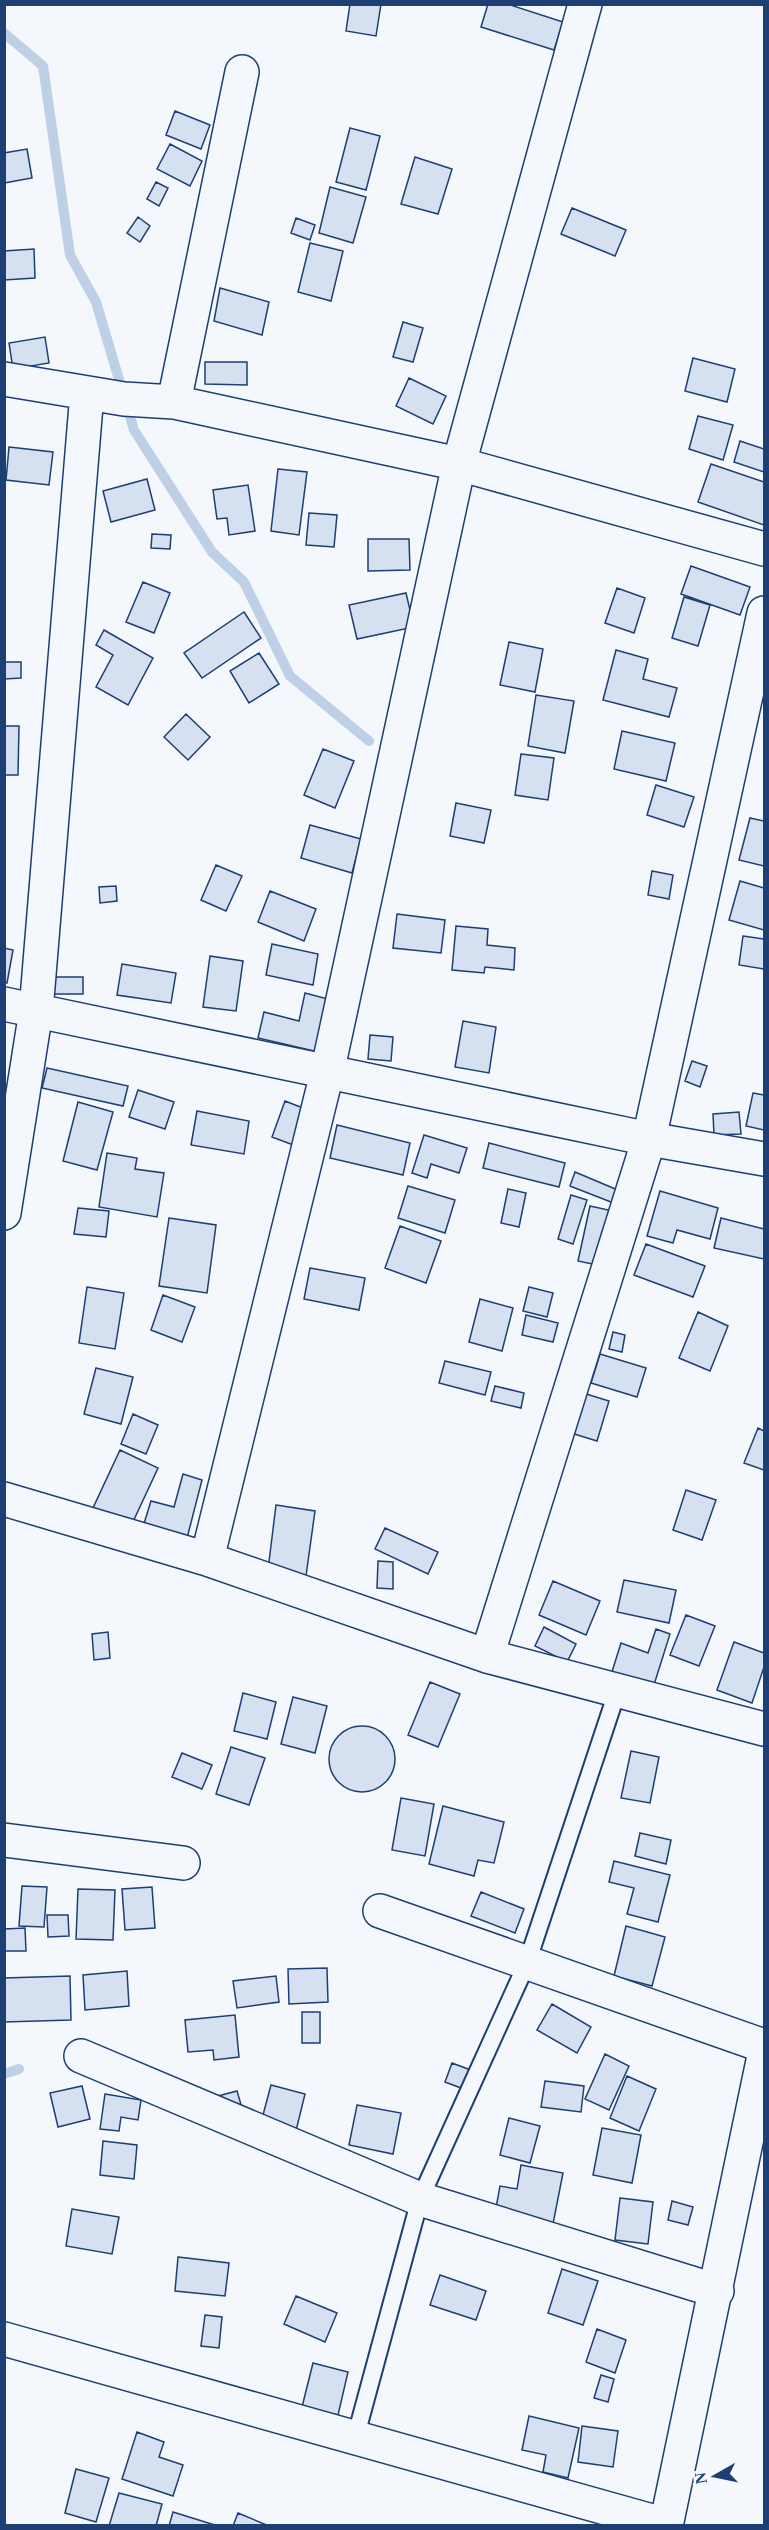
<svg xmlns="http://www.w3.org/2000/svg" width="769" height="2530" viewBox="0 0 769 2530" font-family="'Times New Roman',serif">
	<rect width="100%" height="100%" fill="#f4f7fb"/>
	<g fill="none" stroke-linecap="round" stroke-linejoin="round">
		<path stroke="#bed0e5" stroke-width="10" d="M4,33l39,33 27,189 26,47 38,128 78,122 32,30 46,94 79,65
			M4,2074l15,-5"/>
	</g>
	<path fill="#d5e0f0" stroke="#1d3f73" stroke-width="1.5" d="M350,4h31l-5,32 -30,-5z
		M488,4h19l56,18 -9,28 -73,-23z
		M175,111l35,14 -9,24 -35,-14z
		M350,128l30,8 -14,54 -30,-8z
		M170,144l32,17 -12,25 -33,-17z
		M27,149l5,29 -28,5v-30z
		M415,157l37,12 -14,45 -37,-10z
		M156,182l12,6 -9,18 -12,-7z
		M330,187l36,10 -13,46 -34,-10z
		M572,208l54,22 -11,26 -54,-22z
		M138,217l12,9 -10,16 -13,-9z
		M296,218l19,7 -5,15 -19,-7z
		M310,243l33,8 -12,50 -33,-9z
		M34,249l1,29 -31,2v-29z
		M220,288l49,14 -7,33 -48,-14z
		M403,322l20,6 -10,34 -20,-5z
		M45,337l4,26 -36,6 -4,-26z
		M693,358l42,11 -8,33 -42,-11z
		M205,362h42v23l-42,-1z
		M409,378l37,18 -13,28 -37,-18z
		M698,416l35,9 -10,35 -34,-11z
		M740,441l24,8v23l-30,-10z
		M9,447l44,5 -4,33 -43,-5z
		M711,464l53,18v43l-66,-23z
		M278,469l29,3 -8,63 -28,-4z
		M147,479l8,31 -44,12 -8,-31z
		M248,485l7,46 -26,4 -2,-17 -10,1 -4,-29z
		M309,513l28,2 -3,32 -28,-2z
		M152,534l19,1 -1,14 -19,-1z
		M368,539h41l1,31 -42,1z
		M691,566l59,21 -10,28 -59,-21z
		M143,582l27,11 -16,40 -28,-11z
		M617,588l28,10 -11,35 -29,-10z
		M406,593l8,34 -57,12 -8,-34z
		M684,597l26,8 -12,41 -26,-8z
		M244,612l17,26 -59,40 -18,-25z
		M104,630l49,28 -25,47 -32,-18 17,-32 -17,-10z
		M509,642l34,7 -8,43 -35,-7z
		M616,650l32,9 -5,20 34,9 -8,29 -66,-17z
		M259,653l20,31 -30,19 -19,-32z
		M4,662h17v16l-17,1z
		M536,695l38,6 -9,52 -37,-7z
		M186,714l24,23 -22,23 -24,-23z
		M4,726h15l-1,49h-14z
		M622,731l53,12 -9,38 -52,-12z
		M323,749l31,12 -19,47 -31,-13z
		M521,754l33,4 -6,42 -33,-5z
		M656,785l38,12 -10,30 -37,-12z
		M456,803l35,7 -7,33 -34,-7z
		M750,818l14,3v45l-25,-6z
		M310,825l51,14 -9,34 -51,-15z
		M216,865l26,11 -16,35 -25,-11z
		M652,871l21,4 -4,24 -21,-4z
		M740,881l24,7v42l-35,-10z
		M116,886l1,15 -17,2 -1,-16z
		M270,891l46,18 -12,32 -46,-19z
		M397,914l48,6 -4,33 -48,-5z
		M456,926l32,3 -1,16 28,3 -1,22 -29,-3 -1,6 -32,-3z
		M743,936l21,3v30l-25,-4z
		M272,944l46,10 -5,31 -47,-10z
		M4,948l9,2 -6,33 -3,-1z
		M210,956l33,5 -7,50 -33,-4z
		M122,964l54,9 -5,30 -54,-8z
		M53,977h30v17h-30z
		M305,993l34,9 -12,52 -69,-16 6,-26 35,9z
		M463,1021l33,6 -7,46 -34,-6z
		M370,1035l23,2 -2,24 -23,-2z
		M692,1061l15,5 -7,21 -15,-6z
		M47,1068l81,18 -5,20 -81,-18z
		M138,1090l36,12 -9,27 -36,-12z
		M753,1093l11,2v35l-18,-4z
		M285,1101l23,9 -12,36 -24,-9z
		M78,1102l35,10 -16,58 -34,-9z
		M197,1111l52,10 -5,33 -53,-9z
		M739,1112l2,22 -27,1 -1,-21z
		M337,1125l73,18 -7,32 -73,-17z
		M424,1135l43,13 -8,25 -28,-9 -4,14 -15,-5z
		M489,1143l76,20 -6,24 -76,-19z
		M107,1153l30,5 -2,11 29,4 -7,44 -58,-10z
		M575,1172l45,19 -4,13 -46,-18z
		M408,1186l47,14 -10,33 -47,-15z
		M508,1189l18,4 -7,34 -18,-4z
		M660,1191l58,17 -8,31 -33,-9 -4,13 -26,-7z
		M571,1195l16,5 -14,44 -15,-5z
		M590,1206l23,5 -11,55 -24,-5z
		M78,1208l31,3 -3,26 -32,-3z
		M169,1218l47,7 -9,68 -48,-7z
		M721,1218l43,11v30l-50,-11z
		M400,1226l41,15 -15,42 -41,-15z
		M646,1244l59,22 -12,31 -59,-22z
		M310,1268l55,10 -6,32 -55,-11z
		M87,1287l37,6 -9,56 -36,-6z
		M529,1287l24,6 -6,24 -24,-6z
		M163,1295l32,12 -13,35 -31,-12z
		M480,1299l33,9 -11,43 -33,-9z
		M698,1312l30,14 -18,45 -31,-13z
		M526,1315l32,8 -5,19 -31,-7z
		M613,1332l12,3 -3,17 -13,-3z
		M600,1354l46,14 -9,29 -46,-14z
		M445,1361l46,11 -6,23 -46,-12z
		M96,1368l37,9 -12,47 -37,-10z
		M495,1386l29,7 -3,15 -30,-7z
		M583,1393l26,8 -12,40 -26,-8z
		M133,1414l25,11 -12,29 -25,-10z
		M758,1428l6,3v39l-20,-7z
		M120,1450l38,18 -27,58 -38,-18z
		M183,1474l19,6 -16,62 -44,-12 9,-29 23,6z
		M686,1490l30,10 -14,40 -29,-10z
		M276,1505l39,6 -10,72 -38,-5z
		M385,1528l53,24 -10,22 -53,-25z
		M378,1561l15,1v27l-16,-1z
		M624,1580l52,10 -7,33 -52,-11z
		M553,1581l47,20 -14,34 -47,-20z
		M686,1615l29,11 -16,40 -29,-11z
		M544,1627l32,17 -9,18 -32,-16z
		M656,1629l14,5 -17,54 -42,-13 10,-32 27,10z
		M108,1632l2,26 -16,2 -2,-26z
		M734,1642l30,11v14l-12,36 -35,-13z
		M430,1682l30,12 -22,53 -30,-12z
		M243,1693l33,9 -9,37 -33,-8z
		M293,1697l34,9 -12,47 -34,-9z
		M329 1759a33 33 0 1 1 66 0a33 33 0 1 1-66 0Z
		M231,1747l34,11 -16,47 -33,-11z
		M631,1751l28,6 -9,46 -29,-5z
		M182,1753l30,12 -10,24 -30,-12z
		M401,1798l33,6 -9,52 -33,-6z
		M443,1806l61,16 -10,41 -16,-3 -4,16 -45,-12z
		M640,1833l31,7 -5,24 -31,-8z
		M614,1861l56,14 -12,47 -31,-8 7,-26 -25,-6z
		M22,1886l25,1 -3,40 -25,-1z
		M152,1887l3,41 -30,2 -3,-41z
		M78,1889l37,1 -2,50 -37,-1z
		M481,1892l43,17 -9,24 -44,-17z
		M47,1915h21l1,21 -21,1z
		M626,1926l39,11 -13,49 -38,-10z
		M25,1928l1,23h-22v-22z
		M327,1968l1,34 -39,2 -1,-35z
		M127,1971l2,35 -44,4 -2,-35z
		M70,1976l1,44 -67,2v-44z
		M276,1976l3,26 -42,6 -4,-27z
		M552,2004l39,23 -14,26 -40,-23z
		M302,2012h18v31h-18z
		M235,2015l4,42 -25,3 -1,-10 -25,2 -3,-32z
		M605,2054l24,12 -20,44 -24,-11z
		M452,2063l24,9 -7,19 -24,-9z
		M627,2076l29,13 -17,42 -29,-13z
		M545,2081l39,5 -3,26 -40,-5z
		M271,2085l34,9 -11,45 -35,-9z
		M82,2086l8,33 -32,8 -8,-34z
		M237,2091l5,17 -24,-12z
		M105,2094l36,6 -3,20 -17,-3 -2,14 -19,-2z
		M357,2105l44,8 -8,41 -44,-9z
		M509,2118l31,8 -10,37 -30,-8z
		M602,2128l39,7 -9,48 -39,-8z
		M103,2141l34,4 -3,34 -34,-4z
		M521,2165l42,8 -11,56 -58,-10 6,-33 17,3z
		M620,2198l33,4 -5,42 -33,-4z
		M672,2201l21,6 -5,18 -20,-5z
		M72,2209l47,8 -7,37 -46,-8z
		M178,2257l51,6 -4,33 -50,-5z
		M562,2269l36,12 -15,44 -35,-12z
		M440,2275l46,16 -10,29 -46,-15z
		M296,2296l41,17 -12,29 -41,-18z
		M205,2315l17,2 -3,31 -18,-2z
		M597,2329l29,11 -11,33 -29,-11z
		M313,2363l35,9 -10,43 -36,-8z
		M601,2375l13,4 -6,23 -14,-4z
		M529,2416l50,12 -11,50 -25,-6 3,-17 -24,-5z
		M582,2426l36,5 -5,36 -35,-5z
		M137,2432l27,10 -5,15 24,8 -10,31 -51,-17z
		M76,2469l33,9 -13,44 -31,-9z
		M119,2493l43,11 -6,22h-47z
		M173,2512l45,14h-49z
		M238,2513l31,13h-36z"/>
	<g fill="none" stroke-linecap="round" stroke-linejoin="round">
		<defs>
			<path id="service" d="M355,2439l65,-240 107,-236 90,-271"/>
			<path id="minor" d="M4,379l120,20 50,3 285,62 305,85
				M174,402l68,-330
				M4,1213l32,-202 51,-618
				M4,1499l203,60 280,97 277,73
				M207,1559l120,-486 132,-609 126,-460
				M487,1656l162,-517 115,-526
				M4,1840l179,23
				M380,1911l384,135
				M81,2056l339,143 297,92
				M4,2339l662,186
				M666,2526l98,-470"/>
			<path id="tertiary" d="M4,1004l645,135 115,20"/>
		</defs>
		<use href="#service" stroke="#1d3f73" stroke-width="20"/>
		<use href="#minor" stroke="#1d3f73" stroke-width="36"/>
		<use href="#tertiary" stroke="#1d3f73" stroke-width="36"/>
		<use href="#service" stroke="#f4f7fb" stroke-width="16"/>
		<use href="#minor" stroke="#f4f7fb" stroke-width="33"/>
		<use href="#tertiary" stroke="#f4f7fb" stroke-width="33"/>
	</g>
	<rect width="769" height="2530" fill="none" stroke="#1d3f73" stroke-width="12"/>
	<g transform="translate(715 2476) rotate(261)" stroke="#f4f7fb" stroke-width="4.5" paint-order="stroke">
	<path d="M0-4.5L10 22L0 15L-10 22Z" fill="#1d3f73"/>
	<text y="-9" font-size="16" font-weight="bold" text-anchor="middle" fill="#1d3f73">N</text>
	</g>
</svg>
